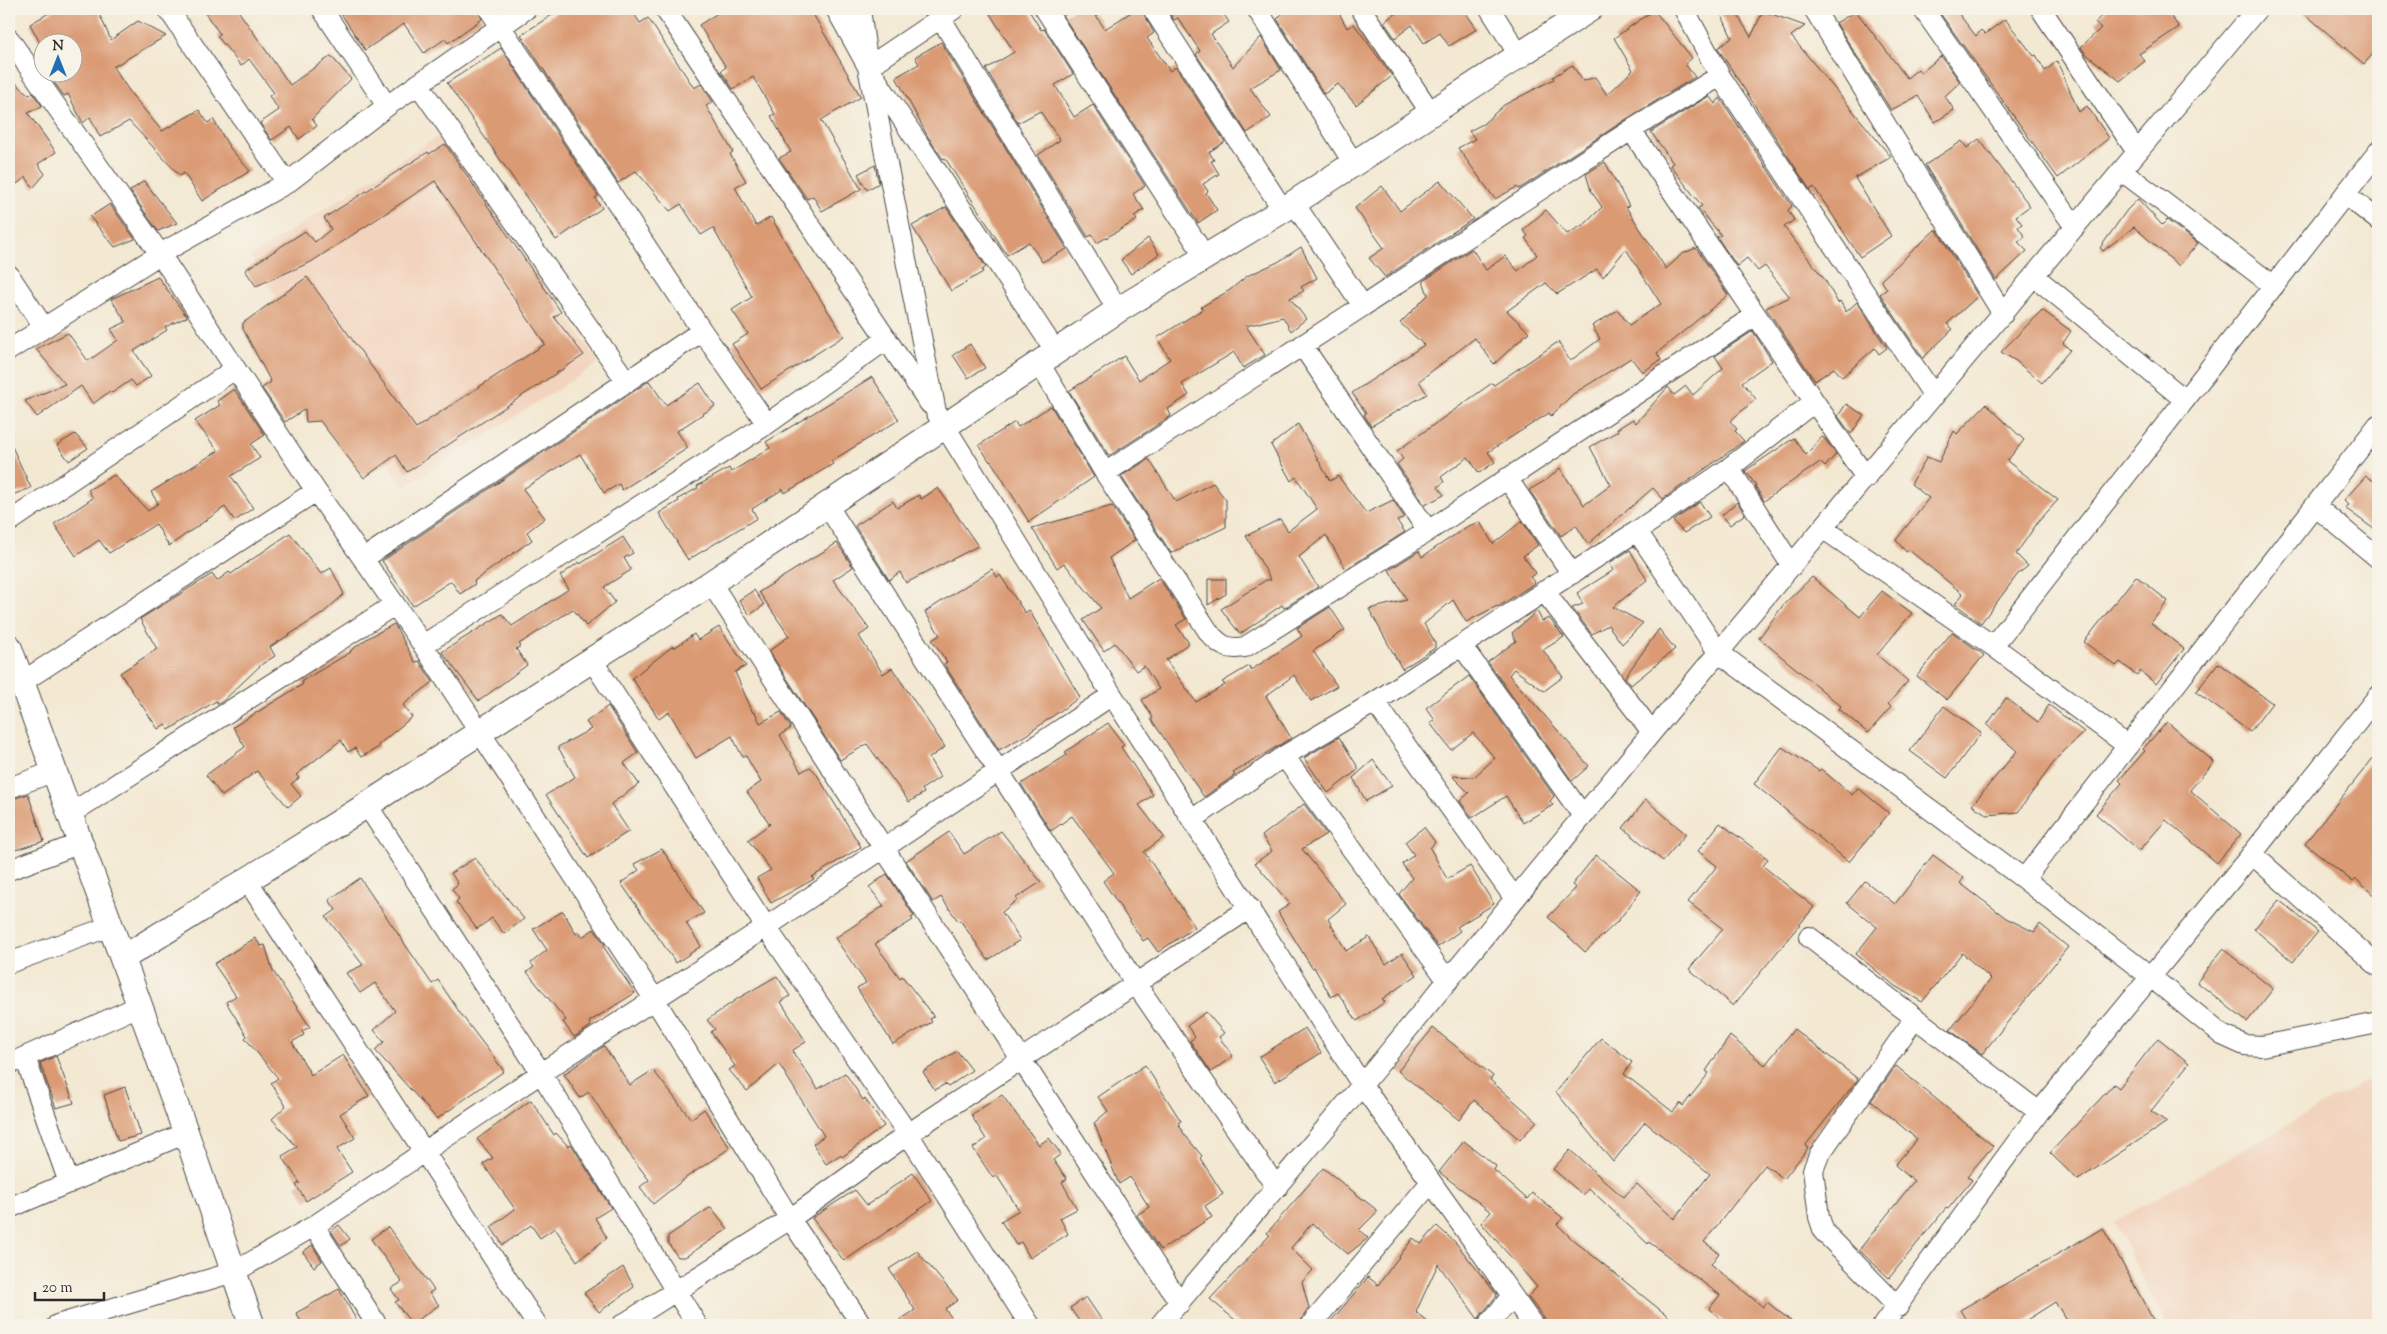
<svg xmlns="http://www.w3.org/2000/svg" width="2387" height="1334" viewBox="0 0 2387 1334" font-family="'Sorts Mill Goudy',serif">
	<rect width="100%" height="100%" fill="#f7f3e8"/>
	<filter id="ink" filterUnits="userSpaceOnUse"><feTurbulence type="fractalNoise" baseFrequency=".02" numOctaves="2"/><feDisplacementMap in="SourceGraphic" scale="10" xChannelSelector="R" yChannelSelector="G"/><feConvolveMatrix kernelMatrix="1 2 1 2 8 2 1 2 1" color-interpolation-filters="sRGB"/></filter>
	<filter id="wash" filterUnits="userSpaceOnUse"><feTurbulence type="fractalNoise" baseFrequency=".0096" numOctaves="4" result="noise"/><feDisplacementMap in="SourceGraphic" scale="20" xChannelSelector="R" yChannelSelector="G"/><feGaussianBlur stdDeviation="1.12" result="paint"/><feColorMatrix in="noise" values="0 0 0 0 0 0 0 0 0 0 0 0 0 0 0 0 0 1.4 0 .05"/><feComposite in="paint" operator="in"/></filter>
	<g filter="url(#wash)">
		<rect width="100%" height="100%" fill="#f3e8d2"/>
		<path fill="#f2d4be" d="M443,133l156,230 -195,124 -154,-230z
			M2378,1074v251h-211l-53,-103z"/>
		<g id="blocks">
			<path fill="#da9a73" d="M56,9h41l14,31 27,-19 28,15 -53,31 19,28 30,36 37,-21 9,13 5,-4 17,29 20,23 -48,30 -18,-28 -4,3 -51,-55 -29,16 -10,-20 -7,6 -15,-29 -4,2 -11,-15 5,-4 -2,-5h16v-30h-30v5l-12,-23z
				M202,9h35l53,76 41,-29 20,23 -39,40 5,7 -18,13 -8,-12 -19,13 -12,-17 19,-13 -10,-14 5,-3 -25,-34 -8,7 -24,-30 3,-2z
				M338,9h139l5,10 -34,24 -3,-4 -21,14 -20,-29 -39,26z
				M561,9h70l9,14 8,-5 46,70 7,-4 12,18 -7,4 27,46 -3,2 16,27 -11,6 21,39 15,-9 30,52 43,67 -83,53 -29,-45 16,-10 -16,-24 20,-13 -39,-69 -12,7 -20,-31 -11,7 -34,-40 -18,12 -97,-148z
				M724,9h86l51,88 -40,23 40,69 -39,22 -9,-15 -6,3 -28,-41 12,-6 -20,-36 4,-2 -22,-37 -20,12 -12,-18 5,-4 -27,-42z
				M987,9h41l13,21 3,-1 29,45 -18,11 19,32 19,-12 52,81 -12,8 11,16 -10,6 3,4 -40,23 -5,-8 -4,2 -50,-82 22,-15 -20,-29 -22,12 -32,-54 28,-17z
				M1074,9h17l14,20 31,-20h5l13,24 -7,5 23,33 6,-4 49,75 -16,10 5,8 -3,1 8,13 -16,10 5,7 -2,2 11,17 -19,13 -135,-207z
				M1167,9h53l9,13 -18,12 22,33 28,-30 20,33 -31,18 21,29 -24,16 -51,-79 4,-3 -22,-33 -4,2z
				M1287,9h50l10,19 7,-4 38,52 -36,29 -18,-21 -14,10 -47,-75z
				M1401,9h62l14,20 -28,17 -9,-13 -16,10 -12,-18 -17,13 -11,-16z
				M1719,9h15l17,28 12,-26 42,15 -14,10 100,121 -36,21 36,58 -31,21 -46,-70 -4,3 -86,-132 -6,-10 14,-10z
				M1937,9h18l21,27 5,-6 4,4 20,-15 29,37 2,-1 9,16 12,-10 22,51 8,-6 22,32 -51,40z
				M2107,9h58l14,18 -40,27 6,7 -25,20 -34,-27 -5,-7 20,-19 -6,-5z
				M2299,9h79v39l-14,16z
				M1654,10l38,48 -7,6 10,13 -70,43 -106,69 -2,-2 -22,12 -37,-51 17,-9 -6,-8 14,-7 21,-19 50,-26 -1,-2 19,-12 11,16 12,-4 12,18 26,-25 -19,-32z
				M1856,11l51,67 11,-9 3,4 20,-17 19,26 -15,14 9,14 -19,12 -17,-26 -27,14 -55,-87z
				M941,42l126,207 -25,13 -13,-20 -22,13 -62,-97 -2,1 -15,-22 -32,-60 23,-13 -4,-7z
				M501,48l97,148 -3,2 7,10 -46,32 -109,-157z
				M9,77l20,18 4,-2 9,13 -14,7 28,39 -18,12 7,10 -12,14 -7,-11 -17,13z
				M1709,96l6,8 5,-6 72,108 -4,4 6,10 -10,7 41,53 13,23 2,-2 6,11 11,-10 30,46 -8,6 -4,-6 -33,29 -8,-9 -19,13 -49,-73 24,-11 -25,-31 -7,5 -11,-13 -10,8 -20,-29 4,-2 -23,-27 4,-2 -32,-41 3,-2 -22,-31z
				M1979,139l51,67 -14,10 6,8 -4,3 7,10 -7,5 9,9 -31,29 -71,-115 37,-24 5,7z
				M445,144l116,168 -7,5 30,38 -177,117 -11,-17 -32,23 -44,-57 -14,1 -1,-13 -20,13 -23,-34 9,-6 -28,-53v-6l64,-46 109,151 129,-84 -110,-163 -124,81 -55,24 -11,-16 60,-39 10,11 16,-13 -7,-11 104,-66 1,2z
				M1605,162l24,44 -3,1 40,62 16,-15 14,-6 32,47 -71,58 4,7 -19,12 -11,-14 -58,36 -22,22 -2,-3 -61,39 7,10 -16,11 -11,-16 -27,20 3,5 -6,5 6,8 -19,10 -28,-41 6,-5 -6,-8 95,-68 2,2 64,-43 12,19 30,-22 -8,-13 26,-16 11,15 32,-21 -35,-55 -23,28 -6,-8 -40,25 -11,-11 -39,28 22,21 -35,32 -19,-26 -56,43 8,13 -56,32 -7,-11 2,-2 -14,-20 72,-48 -24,-22 28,-28 -5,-14 49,-32 14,21 19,-14 13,15 19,-16 -12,-17 3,-2 -5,-6 23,-20 21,24 19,-11 16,-16 -11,-16 -5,-17z
				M875,165l4,18 -12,7 -9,-16z
				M144,181l33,42 -19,8 -28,-40z
				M1440,181l33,38 -88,58 -16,-19 15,-10 -29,-40 27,-22 18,25z
				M2138,199l24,26 5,-5 31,23 -19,23 -45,-39 -31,24 -3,-3 27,-38z
				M110,204l25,35 -20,8 -25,-30z
				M946,207l40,60 -4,3 1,2 -32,19 -39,-65z
				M1936,229l42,67 -31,28 6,5 -30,29 -43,-64 7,-5 -6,-9z
				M1148,238l11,16 -28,20 -10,-14z
				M1301,247l16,31 -16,9 3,4 -14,7 16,21 -15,12 -8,-14 -37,9 19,29 -22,13 -9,-16 -52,32 7,11 -21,14 3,7 -62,40 -40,-65 55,-35 15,24 31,-21 -13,-21 46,-29 -2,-2 29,-17 17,-14 31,-14z
				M158,277l29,40 -22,10 2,3 -33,21 17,25 -15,10 -5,-6 -19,13 -2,-2 -17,13 -12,-18 -44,31 -12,-16 40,-17 -29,-35 32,-16 20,28 30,-21 -7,-11 15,-7 -15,-23z
				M2042,310l29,21 -8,12 7,7 -28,33 -26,-22 -15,-9z
				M1753,331l19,30 -30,21 14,17 -26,22 7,8 -2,2 9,10 -81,58 -10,-11 -65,56 -12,-19 -15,11 -32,-46 19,-11 12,-11 24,37 27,-20 -21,-38 28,-16 -1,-2 16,-10 3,4 32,-36 6,8 12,-9 7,9 30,-27 -8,-12z
				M970,344l15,24 -17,10 -15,-23z
				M872,377l27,43 -68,41 2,3 -48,29 -2,-4 -31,20 5,9 -69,42 -29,-47 20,-12 -1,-2 20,-11 -1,-2 32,-18 2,4 39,-24 -4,-6z
				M649,381l17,24 34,-22 15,23 -38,25 11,17 -66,42 -3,-6 -15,9 -24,-39 -57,35 22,29 -18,14 5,8 -58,41 1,3 -15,10 -9,-13 -38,25 -31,-45z
				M234,389l31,46 -14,9 9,14 -29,18 22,32 -18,13 -10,-14 -56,39 -13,-22 -47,29 -10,-13 -23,16 -22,-32 39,-26 -5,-8 26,-15 34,36 10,-8 -7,-11 67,-41 -23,-30 25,-16 -3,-4z
				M1846,404l18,11 -13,19 -13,-18z
				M1986,404l38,36 -17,21 51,39 -20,22 -22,32 12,12 -10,8 -37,49 -26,-19 8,-10 -54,-44 -3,2 -10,-12 33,-42 -18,-14 16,-27 12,5 15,-31 3,3z
				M1051,406l43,71 -65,45 -38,-61 -1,1 -11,-17 36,-23 3,5z
				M1298,424l32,57 8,-5 28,37 27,-13 11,17 -7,4 8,11 -59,37 -20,-34 -27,22 19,30 -34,21 -2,-3 -42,29 -19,-25 45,-29h5l-25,-44 34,-17 8,12 29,-22 -21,-32 -5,4 -20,-36z
				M75,434l13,14 -19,13 -12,-16z
				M1821,437l3,1 12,16 -11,13 -5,-5 -56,39 -9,-15 1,-1 -11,-14 49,-33 12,17z
				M9,440l22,48 -22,8z
				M1149,459l27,43 37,-19 13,17v27l-55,26 -50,-77z
				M2366,476l12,8v48l-33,-24 4,-3 -5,-5z
				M938,488l40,58 -72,37 -6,-11 -11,8 -34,-54 38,-25 4,7 22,-13 2,4z
				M1700,502l10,15 -26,16 -11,-12z
				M1737,502l8,12 -15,11 -8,-10z
				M1112,506l23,34 -26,18 19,40 31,-20 27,41 -10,6 13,18 -23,17 30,42 29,-17 -3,-3 27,-16 2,4 41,-27 10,-7 -5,-8 33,-21 15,23 -32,21 24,35 -26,15 -17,-26 -28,21 25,42 -58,35 2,2 -31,22 -53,-78 2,-1 -11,-18 17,-11 -15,-23 -8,5 -21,-28 -11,8 -21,-31 18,-12 -37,-45 -7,5 -25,-40z
				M1522,521l16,24 -15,11 13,17 -6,4 5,6 -37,24 -1,-1 -31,16 -13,-22 -29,24 11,18v6l-33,21 -33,-60 38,-9 -18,-30 30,-19 3,6 46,-31 12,-4 13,22z
				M290,533l31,41 10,-6 13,26 -22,20 -52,33 5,9 -13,8 -39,37 -5,3 -2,-3 -47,29 -4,-6 -7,5 -38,-56 37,-24 -17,-30 72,-45 5,7 12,-9 2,2z
				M623,537l10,16 -9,5 7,12 -27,17 11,15 -29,24 -13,-17 -54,35 2,2 -5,3 11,16 -48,36 -37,-49 60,-38 10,12 57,-37 -9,-13 19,-14 1,2z
				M837,543l16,24 -20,13 36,49 -10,7 24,38 9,-6 53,79 -16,11 11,19 -18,12 2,4 -15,9 -42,-58 -27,16 -71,-109 20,-15 -30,-44z
				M1630,550l17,30 -34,27 30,16 -21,21 -14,-19 -16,9 -20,-26 11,-4 -6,-11 37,-23 -5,-7z
				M992,569l5,8 3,-2 25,38 4,-3 51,87 -54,38 -27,15 -55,-86 3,-2 -15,-22 8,-5 -15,-23z
				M2136,576l32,25 -17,22 33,26 -28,35 -16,-13 -3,4 -17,-13 -4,4 -32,-24z
				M1812,577l48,40 22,-26 30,22 -35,42 31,26 -20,23 3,3 -23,26 -29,-24 2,-3 -82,-68 25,-34z
				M1208,579h18v15l-18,11z
				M754,590l10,15 -14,10 -11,-15z
				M1537,611l5,10 7,-3 15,19 -21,13 20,27 -19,14 -30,-22 -5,6 80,91 -17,15 -84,-119 28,-21 -4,-8z
				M394,624l21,38 4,-1 14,21 -30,23 9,12 -34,28 1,2 -18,10 -6,-9 -7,4 -7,-12 -45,35 3,3 -8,6 10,12 -13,11 -31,-36 -35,25 -16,-21 39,-28 -12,-20 70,-43 -1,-3 49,-29 -1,-1 18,-13z
				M719,627l27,39 -11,6 18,41 2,-1 5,11 21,-11 10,16 -11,7 21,37 9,-5 6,6 45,74 -49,30 2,2 -43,24 -14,-25 14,-8 -23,-30 22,-16 -23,-32 14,-10 -15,-26h-4l-10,-20 -36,22 -27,-46 -10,7 -27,-41 41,-32 1,2 20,-14 4,6z
				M1659,629l16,20 -44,36 -6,-8z
				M1952,632l32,23 -37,45 -30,-24z
				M2218,663l54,40 -22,29 -54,-40z
				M1469,676l85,120 -4,5 3,4 -30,18 -17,-27 -34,22 -12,-17 9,-8 -17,-17 22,1 21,-19 -22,-25 -22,17 -21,-27 5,-3 -9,-12z
				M2006,698l32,24 11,-17 35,27 -27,26 -39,54 -30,3 -16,-10 45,-54 -30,-26z
				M608,706l30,47 -14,10 15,21 -28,20 18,27 -41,27 -42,-63 29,-18 -17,-30 33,-18 -5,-7z
				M1944,706l37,27 -34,45 -37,-27z
				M2167,722l47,40 -24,28 51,44 -24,29 -51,-43 -27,31 -43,-37 26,-31 -3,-3 26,-29 -2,-2z
				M1108,723l16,22 -3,2 32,48 -14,10 25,32 -20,15 51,75 -37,25 -10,-14 -5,3 -40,-60 11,-8 -42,-57 -21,15 -30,-47 46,-29 -2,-3z
				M1339,737l20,32 -31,24 -24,-35z
				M1782,747l37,24 2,-2 31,26 6,-7 31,25 -40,49 -95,-78z
				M2378,752v147l-22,-20 -3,3 -48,-39z
				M1373,760l19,26 -26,15 -13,-23z
				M28,794l16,47 -35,11v-52z
				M1646,800l40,34 -23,27 -40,-33z
				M1304,804l22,30 -24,15 44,55 -18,15 18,32 23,-14 17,27 16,-11 15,22 -35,24 3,3 -28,19 -19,-28 -7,4 -17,-30 -2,1 -34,-56 12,-8 -35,-41 17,-12 -10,-15z
				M1720,823l48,36 -5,7 51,41 -81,99 -44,-37 34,-40 -35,-27 29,-36 -19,-15z
				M1424,827l11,15 -5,6 17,31 23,-13 24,38 -37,23 3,4 -22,16 -39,-53 13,-16 -10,-14 12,-9 -9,-13z
				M1001,831l40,51 -25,16 1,2 -15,12 18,28 -32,20 -28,-40 -2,1 -17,-24 -8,5 -27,-41 43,-29 15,22z
				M662,849l42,64 -18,10 15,23 -25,17 -55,-80 18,-13 -5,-6z
				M1596,855l45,36 -23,30 -33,31 -37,-35 28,-29 -4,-3z
				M1933,855l31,23 -4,5 46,35 28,14 6,-8 28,23 -86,107 -32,-24 41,-51 -29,-26 -40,49 -27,-16 -39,-32 21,-27 -30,-24 18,-22 30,23z
				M475,858l49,61 -20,15 -12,-16 -15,11 -21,-27 3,-3 -7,-10 6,-5 -7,-11z
				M887,874l27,42 -3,2 2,2 -38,24 25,34 2,-2 32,41 -4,2 2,3 -39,22 -36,-56 9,-5 -31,-45 49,-32 -15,-19z
				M360,878l72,106 6,-4 22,33 44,58 -67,48 -62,-69 9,-8 -10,-12 21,-19 -20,-28 -15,10 -14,-20 17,-8 -37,-48 10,-7 -7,-10z
				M2279,900l39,32 -25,30 -39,-33z
				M563,911l13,23 3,-2 3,5 12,-8 11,16 -2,1 32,47 -46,29 2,4 -17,11 -11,-15 3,-2 -39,-48 7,-5 -3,-4 16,-13 -14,-21z
				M255,938l6,8 4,-1 8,26 37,56 -8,4 2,4 -12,7 19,33 32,-20 26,41 -29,18 15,24 -18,11 15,23 -46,29 -10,-16 4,-2 -18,-27 15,-9 -25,-28 14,-13 -15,-23 7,-5 -33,-40 2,-2 -21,-34 10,-6 -22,-32z
				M2223,949l50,40 -26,33 -50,-40z
				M777,976l13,20 -9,6 25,40 -13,8 1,4 24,35 27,-16 18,27 2,-1 19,27 -42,31 -2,-2 -14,9 -13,-20 11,-8 -45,-72 -32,27 -18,-21 6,-4 -24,-34 4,-3 -8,-9 30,-21z
				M1206,1012l18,21 -5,4 14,19 -22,16 -21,-31 5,-4 -8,-11z
				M1305,1028l16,25 -46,29 -16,-25z
				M1433,1028l60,48 -3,4 47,41 -17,19 -46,-40 -15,20 -61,-49z
				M1794,1029l64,50 -53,67 3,2 -24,31 -19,-14 -61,77 15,11 -8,11 52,43 4,-5 29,23h-68l-19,-16 11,-14 -71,-53 -1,2 -59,-56 -6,7 -30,-26 17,-19 53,47 14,-13 37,35 36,-45 -65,-52 -32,40 -57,-70 45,-54 31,24 -8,12 49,38 7,-9 3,3 26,-33 -3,-2 24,-35 35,29z
				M2158,1038l31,25 -38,48 16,11 -89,58 -28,-27 64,-69 5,4z
				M604,1046l26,39 23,-15 38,49 13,-10 26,39 -43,29 -34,27 -13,-17 9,-7 -21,-28 -39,-60 -9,6 -16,-24z
				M957,1051l15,19 -24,17 -3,-3 -10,6 -12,-18z
				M56,1056l18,47 -18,5 -16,-45z
				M1145,1065l36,56 -3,2 6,11 18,22 -2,2 23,36 -18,12 7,11 -52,33 -23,-35 12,-8 -19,-30 -11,7 -25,-61 14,-12 -10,-14z
				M1896,1066l97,80 -26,30 5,4 -24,29 -2,-1 -57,70 -30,-28 55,-69 -19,-16 22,-26 -46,-38z
				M125,1087l16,48 -23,6 -14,-46z
				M1002,1095l37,50 10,-7 12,16 -8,6 14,19 -5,3 15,27 -17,9 8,16 -38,24 -9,-16 -5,3 -15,-24 18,-11 -22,-34 -4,2 -20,-30 13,-9 -15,-24z
				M531,1100l23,35 2,-2 12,13 3,-2 40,64 -16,10 12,20 -30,23 -22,-33 -15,10 -9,-13 -28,20 -12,-18 24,-18 -32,-45 10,-6 -16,-19z
				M1464,1141l32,25 -2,4 33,29 5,-6 31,25 -6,6 15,15 107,86h-130l-21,-28 9,-10 -56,-64 10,-11 -52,-40z
				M1323,1168l55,43 -19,19 9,8 -20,16 -36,-31 -21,25 22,22 -11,12 7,26 -7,10 -3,7h-58l-31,-26 60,-64 -3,-2z
				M913,1173l19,28 -88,60 -32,-43 43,-28 12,15z
				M711,1207l17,22 -43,28h-7l-10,-14v-7z
				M339,1225l11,14 -9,7 -10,-15z
				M1437,1226l19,17 41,52 -19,24 -40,-55 -22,48 15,13h-103l40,-48 10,8 35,-47 8,6z
				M388,1227l46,63 -5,3 10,12 -27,19 -17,-22 4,-2 -8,-11 11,-7 -31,-43z
				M2103,1228l53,97h-86l-15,-23 -36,23h-50l-9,-15z
				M312,1245l10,16 -8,6 -11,-15z
				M917,1251l41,49 -13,9 12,16h-64l22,-15 -26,-41z
				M623,1267l11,20 -35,25 -15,-19z
				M339,1289l20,36h-56l-7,-12z
				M1086,1297l19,28h-23l-12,-17z"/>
		</g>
	</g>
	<g filter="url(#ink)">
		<use href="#blocks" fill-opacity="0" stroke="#494744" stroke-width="1"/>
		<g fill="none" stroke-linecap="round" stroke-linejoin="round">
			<defs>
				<path id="minor" d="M168,9l119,174
					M322,9l65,97
					M489,9l213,322 65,93
					M665,9l265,395
					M836,9l32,58 188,285
					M860,9l8,58 68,345 176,283 250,390 171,240
					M1045,9l161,249
					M1153,9l130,201
					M1257,9l97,155
					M1361,9l70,104
					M1490,9l29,46
					M1684,9l36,67 214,320
					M1814,9l189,305
					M1923,9l152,218
					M2041,9l96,143
					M940,17l178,293
					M9,39l151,215 156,237 107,154 232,355 135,219 72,106
					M868,67l86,-58
					M418,84l209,298
					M1631,130l235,348
					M2122,171l152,115
					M2345,194l33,26
					M1294,203l69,103 268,-176 89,-54
					M9,275l35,53
					M2034,276l151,124
					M1302,345l126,186
					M9,350l151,-96 127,-71 100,-77 139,-97
					M1039,363l66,110 105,161c11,12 18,16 35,13l183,-116 328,-216
					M1729,468l63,98
					M1105,473l258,-167
					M1507,478l65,96
					M827,505l309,479 141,204
					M2315,506l63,52
					M9,522l226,-153
					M1824,529l169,117 135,100
					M1637,531l81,121 306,227 127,98 71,58 22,10 18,1 116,-23
					M363,559l339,-228
					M711,583l469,720
					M1544,591l108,141
					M423,645l344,-221 120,-85
					M1462,646l121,170
					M1993,646l385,-494
					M592,660l174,267 142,207 122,191
					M22,682l294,-191
					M1375,702l140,197
					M1284,756l91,-54 262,-171 92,-63 85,-66
					M9,788l46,-17
					M367,805l174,268 156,252
					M70,814l324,-209
					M1193,819l91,-63 164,225
					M2252,854l126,112
					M9,870l72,-27
					M2024,879l354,-454
					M247,880l290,445
					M1809,937l230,175
					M9,963l102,-37
					M25,1057l44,126
					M9,1064l130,-58
					M9,1208l177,-75
					M314,1226l63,99
					M1898,1307l-74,-75 -5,-15 -6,-47 6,-15 96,-137
					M57,1325l177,-53 80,-46 227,-153 225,-146 346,-232
					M622,1325l168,-106 118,-85 342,-226
					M1160,1325l202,-240 290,-353 605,-723
					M1311,1325l120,-143
					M1488,1325l24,-29
					M1883,1325l156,-213 213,-258 126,-158"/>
				<path id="tertiary" d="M9,647l177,486 66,192
					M123,958l244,-153 344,-222 407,-273 165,-100 307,-201"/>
			</defs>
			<use href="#minor" stroke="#494744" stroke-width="22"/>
			<use href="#tertiary" stroke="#494744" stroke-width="27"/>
			<use href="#minor" stroke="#fff" stroke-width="20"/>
			<use href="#tertiary" stroke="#fff" stroke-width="25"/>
		</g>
	</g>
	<rect width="2387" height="1334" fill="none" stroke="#f7f3e8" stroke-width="30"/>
	<g transform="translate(58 58)"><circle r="24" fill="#f7f3e8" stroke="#a5a39c"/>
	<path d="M0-4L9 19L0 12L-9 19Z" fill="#1f6fb2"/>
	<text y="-8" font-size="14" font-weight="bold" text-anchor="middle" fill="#2b2b2b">N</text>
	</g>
	<path d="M35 1292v8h69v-8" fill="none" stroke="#2b2b2b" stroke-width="2.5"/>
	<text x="42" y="1292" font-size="15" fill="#2b2b2b" stroke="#f7f3e8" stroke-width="4" paint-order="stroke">20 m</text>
</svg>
